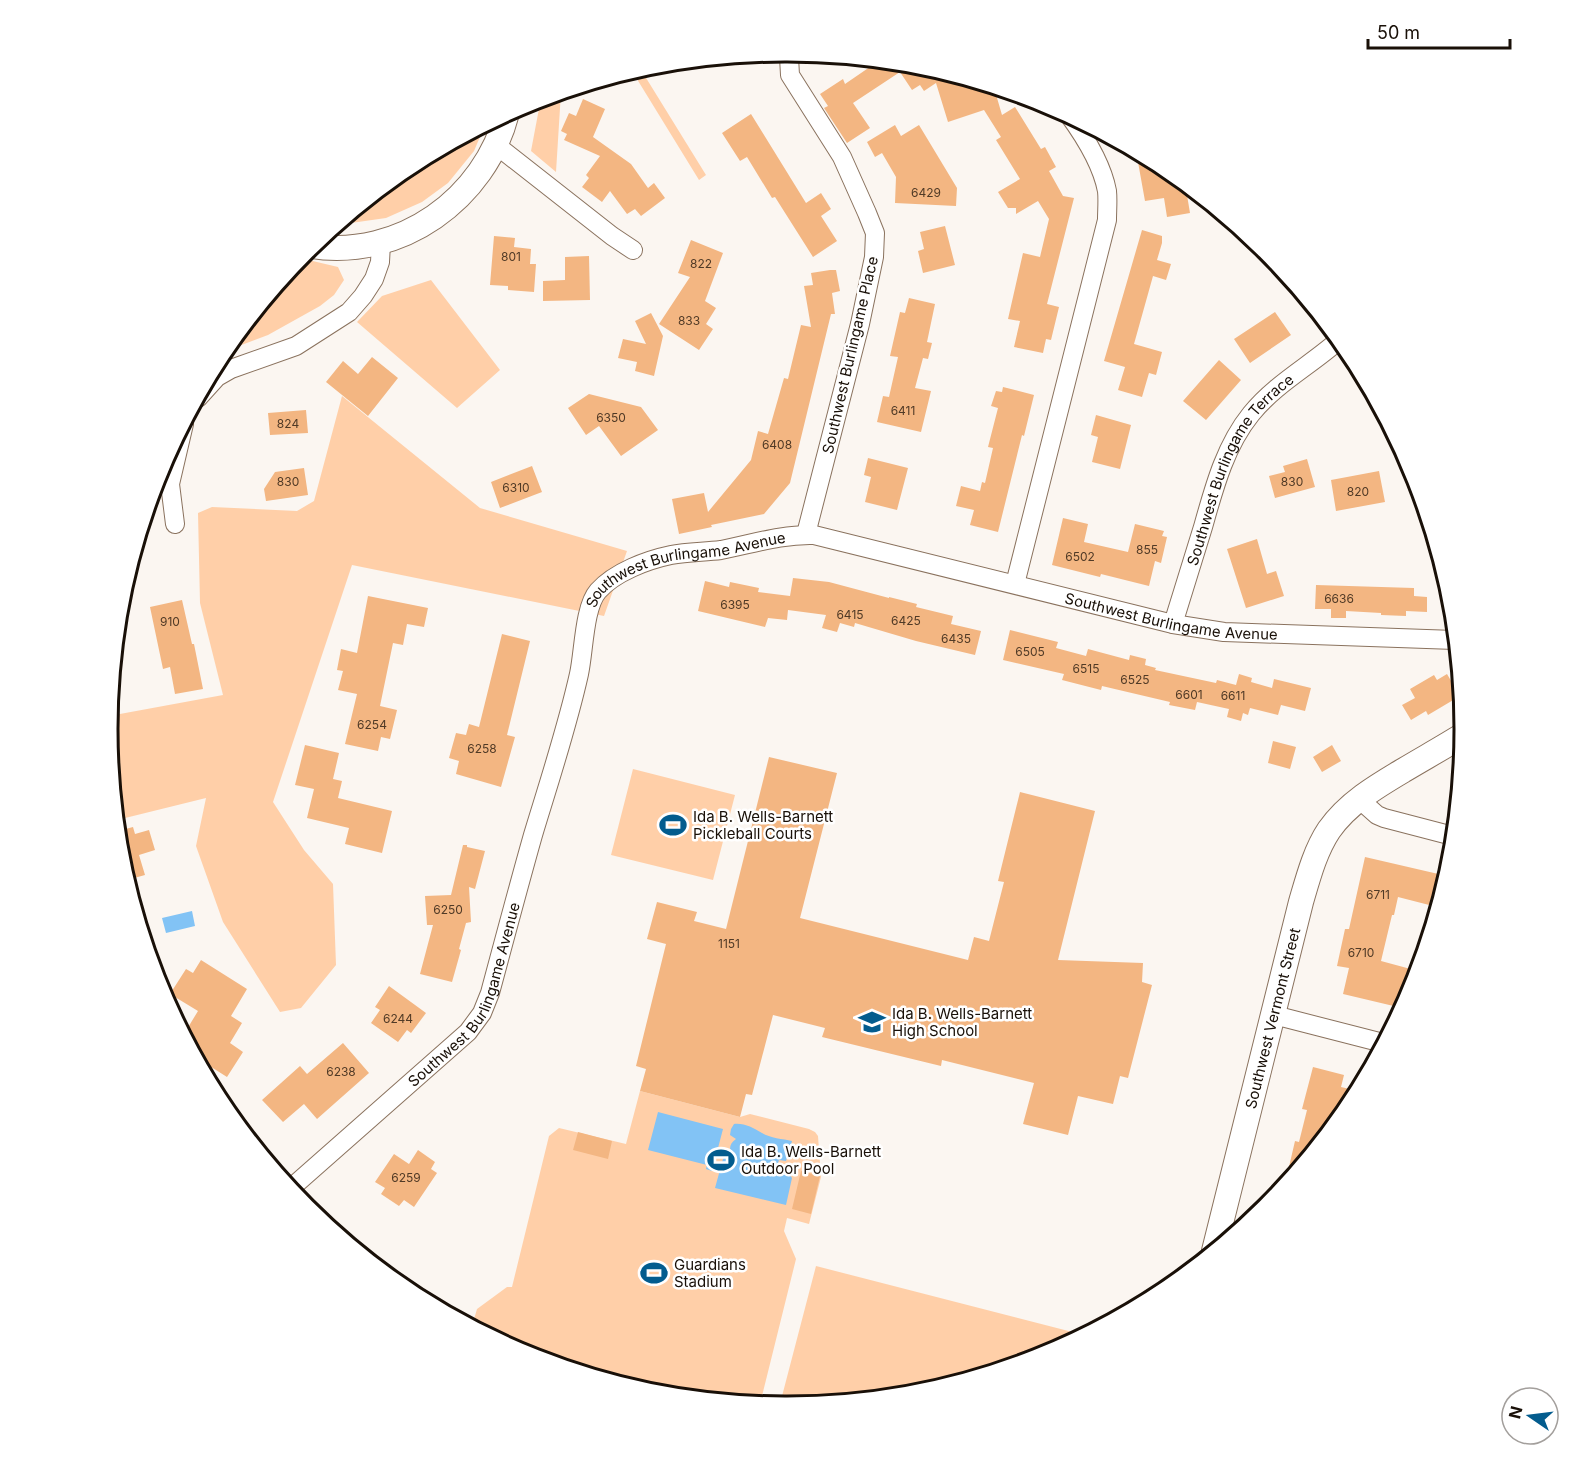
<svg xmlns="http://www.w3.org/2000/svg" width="1572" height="1458" viewBox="0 0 1572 1458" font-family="Inter,sans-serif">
	<rect width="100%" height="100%" fill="#fbf6f1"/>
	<path fill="#ffcfa8" d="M653,64l-3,9h-7l63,102 -7,5 -67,-109z
		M561,92l-5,80 -25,-21 10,-53z
		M485,125l-11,26 -26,32 -26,19 -36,16 -49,7 73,-60z
		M300,258l38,9 6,13 -10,15 -14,11 -52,29 -45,17z
		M431,280l69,90 -43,38 -100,-86 25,-26z
		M342,396l138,112 147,43 -23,65 -252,-51 -79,237 31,48 29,34 3,81 -35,43 -21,4 -57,-90 -27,-76 10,-48 -89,22 -9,-91 1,-13 114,-21 -23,-92 -2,-90 14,-6 85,4 17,-10z
		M633,769l102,26 -22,85 -102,-25z
		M640,1091l100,26 10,-3 59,15 6,3 3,4 3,41 -12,47 -22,-6 -3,13 12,28 -36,145 -107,-10 -127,-39 -54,-29 5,-17 30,-22h5l37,-151 10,-8 67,16z
		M816,1266l268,69 -39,21 -127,38 -116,11 -21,-5z"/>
	<path fill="#82c3f5" d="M192,911l3,15 -29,7 -4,-15z
		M658,1112l65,17 -11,42 -6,-2 1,-4 -59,-15z
		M734,1124c11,-1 19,4 28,9 8,5 21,6 30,8l-6,20 -7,-1 -3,9 12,3 4,6 -6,27 -71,-17 8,-29 3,-4 5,-1c-2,-6 -1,-11 5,-15l-6,-4 1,-6z"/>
	<path fill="#f3b682" d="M880,60l39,4 76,23v4l7,24 13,-8 26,42 4,-2 11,20 -7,4 14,25 11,2 -27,106 12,3 -8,33 -5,-1 -3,14 -29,-6 6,-26 -12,-2 15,-66 17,4 9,-38 -11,-18 -22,13v-6h-8l-10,-16 22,-13 -24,-39 5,-3 -17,-27 -36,12 -12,-39 -12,8 -4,-6 -8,5 -12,-18 -47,31 17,25 -23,15 -23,-35 4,-2 -8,-12 23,-15 2,5z
		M583,99l22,10 -12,28 38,27 17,24 6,-5 11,15 -24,18 -6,-7 -8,5 -17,-23 -8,11 -20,-15 7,-9 -3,-3 14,-19 -36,-16 3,-6 -6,-3 8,-18 7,3z
		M751,114l55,89 15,-10 10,16 -10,7 16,25 -24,16 -38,-60 -3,1 -25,-41 -7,4 -18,-28z
		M895,125l6,11 18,-11 38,63 -1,18 -61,-3 1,-26 -14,-24 -7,4 -8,-15z
		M1136,151l27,14 22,18 5,30 -23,4 -3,-19 -19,3z
		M945,226l10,39 -32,8 -5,-22 6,-2 -4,-17z
		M1142,230l20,6v7l-5,17 14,4 -5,16 -13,-4 -19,68 28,8 -6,23 -7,-2 -7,24 -24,-7 7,-23 -21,-6z
		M494,236l21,2 -1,9 17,2 -1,15h6l-2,28 -26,-2v-4l-18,-1z
		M691,240l32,13 -18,48 11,7 -10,16 7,5 -14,21 -40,-26 31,-47 -12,-4z
		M589,256l1,44 -47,1v-20l22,-1v-23z
		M830,270h6l4,21 -8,2 3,21h-4l-41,169 -26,31 -53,11 1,2 -33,7 -7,-35 32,-6 4,19 43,-52 7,-29 10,3 16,-56 4,1 13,-54 10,2 -7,-41 9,-1 -2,-12z
		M909,298l26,6 -8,38 5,1 -4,16 -5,-1 -8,30 16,3 -10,41 -44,-10 6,-26 6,1 9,-40 -8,-1 10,-44 5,1z
		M1275,312l16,23 -41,28 -16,-24z
		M651,313l12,23 -9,40 -19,-5 2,-9 -19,-4 5,-19 23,5 -11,-23z
		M372,357l26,21 -30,38 -42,-34 17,-21 15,13z
		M1219,360l22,20 -35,40 -23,-19z
		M1003,387l31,8 -10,41 -2,-1 -24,97 -28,-7 4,-15 -18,-4 5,-20 19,5 2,-9 3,1 8,-35 -5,-1 10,-39 -7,-2 5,-15 6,1z
		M589,394l52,13 17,23 -37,26 -22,-30 -13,9 -18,-27z
		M306,410l2,23 -38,2 -2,-22z
		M1096,415l35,10 -11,44 -28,-7 6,-25 -7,-2z
		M868,458l40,10 -11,42 -32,-8 6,-25 -7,-2z
		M1307,459l8,28 -40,11 -6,-22 16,-4 -2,-6z
		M532,466l10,26 -42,16 -9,-26z
		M304,468l4,27 -42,6 -2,-12 11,-17z
		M1379,471l6,31 -49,9 -5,-31z
		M1063,518l25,6 -4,18 44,10 7,-28 29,7 -2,5 5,1 -6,26 -6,-2 -6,25 -48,-12 -1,3 -48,-12z
		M1257,539l10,35 9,-3 8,25 -38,12 -19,-59z
		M793,578l36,4 60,16v-1l28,7 -1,3 37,9 -2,8 30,7 -6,24 -59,-14 -61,-18 -1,4 -14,-4 -3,9 -15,-4 4,-13 -38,-5 -1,10 -19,-2 -3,9 -67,-16 7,-30 24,6 1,-5 29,6 -1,4 32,4z
		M1316,585l98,3v8l13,1v15l-21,-1v5l-25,-1v-2l-35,-2v7h-15v-9h-16z
		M368,596l60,12 -4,19 -17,-3 -4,21 -10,-2 -13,63 17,4 -7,29 -9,-2 -3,14 -33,-7 12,-50 -19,-4 5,-19 -6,-1 4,-21 16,4z
		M182,600l10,44h2l9,45 -28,5 -5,-27 -7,2 -13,-62z
		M1010,630l48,12 -2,6 30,8 2,-7 41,11 1,-5 16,4 -1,6 11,3 -1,2 61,13 1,-3 19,5 3,-11 13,4 -1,4 21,6 2,-9 37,9 -6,23 -24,-6 -3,10 -28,-7 -2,7 -5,-2 -2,8 -14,-4 2,-8 -32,-7 -2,8 -26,-5 1,-3 -68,-16 -1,4 -39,-10 2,-6 -61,-14z
		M502,634l28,7 -23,94 8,2 -14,50 -45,-13 3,-13 -10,-3 7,-25 10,2 3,-11 10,3z
		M1447,674l13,22 -32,19 -2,-4 -15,9 -9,-15 13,-7 -5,-9 24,-14 3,5z
		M1273,741l23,6 -6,22 -22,-6z
		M305,745l34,8 -6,26 9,2 -4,17 54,13 -10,42 -37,-9 4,-16 -42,-10 7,-29 -19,-4z
		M1332,745l9,16 -19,11 -9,-15z
		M769,757l68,16 -37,145 168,42 6,-23 15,4 15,-59 -6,-1 22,-89 75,19 -37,149 85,3 -1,19 10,3 -24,93 -8,-2 -7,28 -35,-8 -10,39 -45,-11 11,-41 -92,-23 -1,6 -119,-29 3,-9 -52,-13 -21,80 -6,-1 -6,23 -100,-26 6,-22 -10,-3 30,-122 -19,-5 10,-37 40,10 -3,9 32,8z
		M133,827l2,7 14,-4 6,20 -16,5 6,20 -18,5 -6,-19 -3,-30z
		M463,845h4v2l18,4 -10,38 -6,-2 2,35 -5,1 -7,26 2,1 -9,32 -32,-8 13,-49h-6l-2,-29 26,-1z
		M1365,857l82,19 -10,31 -39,-10 -4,18h-2l-11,46 37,10 -6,18 -10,19 -59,-14 6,-26 -12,-2 8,-37h4z
		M201,960l46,29 -16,27 11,7 -12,20 13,9 -16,25 -30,-19 -13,-24 14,-23 -28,-17 16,-25 7,4z
		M389,986l37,27 -15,20 -4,-3 -9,12 -27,-19 9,-13 -5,-3z
		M343,1043l26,30 -52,46 -13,-15 -21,18 -21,-22 38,-34 7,8z
		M1313,1067l31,8 -3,12 17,4 -8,15 -65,78 10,-43 4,1 8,-32 -5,-1z
		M578,1132l34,9 -4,18 -35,-9z
		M418,1150l17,12 -4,7 6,4 -23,34 -10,-7 -5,6 -18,-12 4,-6 -10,-6 19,-28 15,10z
		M801,1171l19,5 -9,38 -19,-5z"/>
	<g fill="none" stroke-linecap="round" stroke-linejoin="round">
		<defs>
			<g id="street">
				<path d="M792,52l-3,5 1,18 52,82 25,56 8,20 -1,24 -14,67 -54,210"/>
				<path d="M496,145l116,91 21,14"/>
				<path d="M198,398l19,-21 14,-8 65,-23 53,-34 14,-16 11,-17 6,-17 1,-19"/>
				<path d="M175,524l-5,-40 14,-60"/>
				<path d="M1015,584l92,-364c0,-10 1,-20 0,-29 -5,-27 -22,-54 -38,-76"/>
				<path id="s1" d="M1173,624c10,-32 20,-64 30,-97 11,-39 22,-81 48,-113 24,-30 60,-49 88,-74"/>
				<path d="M1359,799l18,16 7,3 69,18"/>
				<path d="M1274,1015l109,28"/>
				<path id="s2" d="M290,1189l178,-157 14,-19 8,-20c14,-52 28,-105 43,-158 16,-53 34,-107 46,-161 5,-23 5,-67 19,-83 17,-19 49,-31 73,-36 16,-3 33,-3 50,-5 31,-6 61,-16 93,-15l359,89 51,8 231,8"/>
			</g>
			<g id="secondary">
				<path d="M311,246c89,14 174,-47 196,-133"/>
				<path id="s3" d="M1214,1251l87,-349c7,-24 14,-51 28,-72 19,-27 48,-44 75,-60 20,-12 40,-23 59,-35"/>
			</g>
		</defs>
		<use href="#street" stroke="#8a725e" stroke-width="20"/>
		<use href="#secondary" stroke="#8a725e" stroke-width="26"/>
		<use href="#street" stroke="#fff" stroke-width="18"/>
		<use href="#secondary" stroke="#fff" stroke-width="24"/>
	</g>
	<defs>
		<symbol id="stadium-bare" viewBox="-9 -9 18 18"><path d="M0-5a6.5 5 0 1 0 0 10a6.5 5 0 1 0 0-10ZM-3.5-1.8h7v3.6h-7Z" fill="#035c8e" stroke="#fff" stroke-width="2.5" paint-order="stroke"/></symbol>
		<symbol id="school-bare" viewBox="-9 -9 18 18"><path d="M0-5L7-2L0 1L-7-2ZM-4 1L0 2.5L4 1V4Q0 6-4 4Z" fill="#035c8e" stroke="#fff" stroke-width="2.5" paint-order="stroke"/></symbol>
	</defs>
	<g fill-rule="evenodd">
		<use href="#stadium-bare" x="654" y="806" width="38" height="38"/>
		<use href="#school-bare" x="853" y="1003" width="38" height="38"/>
		<use href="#stadium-bare" x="702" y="1141" width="38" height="38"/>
		<use href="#stadium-bare" x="635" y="1254" width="38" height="38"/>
	</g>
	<g text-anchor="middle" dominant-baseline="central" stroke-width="5" stroke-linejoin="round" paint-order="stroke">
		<g font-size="12" fill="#503a26">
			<text x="926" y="192">6429</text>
			<text x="511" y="256">801</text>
			<text x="701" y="263">822</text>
			<text x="689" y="320">833</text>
			<text x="903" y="410">6411</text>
			<text x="611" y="417">6350</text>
			<text x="288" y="423">824</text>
			<text x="777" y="444">6408</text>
			<text x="288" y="481">830</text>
			<text x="1292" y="481">830</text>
			<text x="516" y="487">6310</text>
			<text x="1358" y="491">820</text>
			<text x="1147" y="549">855</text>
			<text x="1080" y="556">6502</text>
			<text x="1339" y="598">6636</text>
			<text x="735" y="604">6395</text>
			<text x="850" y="614">6415</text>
			<text x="906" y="620">6425</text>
			<text x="170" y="621">910</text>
			<text x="956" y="638">6435</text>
			<text x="1030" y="651">6505</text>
			<text x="1086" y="668">6515</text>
			<text x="1135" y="679">6525</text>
			<text x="1189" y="694">6601</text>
			<text x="1233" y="695">6611</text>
			<text x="372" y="724">6254</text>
			<text x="482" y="748">6258</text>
			<text x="1378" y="894">6711</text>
			<text x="448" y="909">6250</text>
			<text x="729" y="943">1151</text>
			<text x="1361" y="952">6710</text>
			<text x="398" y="1018">6244</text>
			<text x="341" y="1071">6238</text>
			<text x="406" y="1177">6259</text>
		</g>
		<g font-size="15" fill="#191008" stroke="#fff">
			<text transform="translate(850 355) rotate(-77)">Southwest Burlingame Place</text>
			<text stroke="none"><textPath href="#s1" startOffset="171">Southwest Burlingame Terrace</textPath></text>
			<text stroke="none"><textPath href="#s2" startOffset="790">Southwest Burlingame Avenue</textPath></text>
			<text stroke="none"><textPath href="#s2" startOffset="1294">Southwest Burlingame Avenue</textPath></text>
			<text stroke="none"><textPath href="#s2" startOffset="268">Southwest Burlingame Avenue</textPath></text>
			<text stroke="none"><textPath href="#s3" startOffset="240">Southwest Vermont Street</textPath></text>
		</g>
		<g font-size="15" fill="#191008" stroke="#fff" text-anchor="start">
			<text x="693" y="816">Ida B. Wells-Barnett<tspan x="693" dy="17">Pickleball Courts</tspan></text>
			<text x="892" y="1013">Ida B. Wells-Barnett<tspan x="892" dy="17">High School</tspan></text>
			<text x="741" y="1151">Ida B. Wells-Barnett<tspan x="741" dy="17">Outdoor Pool</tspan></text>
			<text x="674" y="1264">Guardians<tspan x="674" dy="17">Stadium</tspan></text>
		</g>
	</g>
	<path d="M0 0H1572V1458H0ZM785 62H787A667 667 0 0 1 1454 729V729A667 667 0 0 1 787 1396H785A667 667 0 0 1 118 729V729A667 667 0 0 1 785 62Z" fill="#fff" fill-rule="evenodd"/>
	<path fill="none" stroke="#191008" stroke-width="3" d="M785 62H787A667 667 0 0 1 1454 729V729A667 667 0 0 1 787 1396H785A667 667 0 0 1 118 729V729A667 667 0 0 1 785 62Z"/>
	<g transform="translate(1530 1416) rotate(284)"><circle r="28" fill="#ffffff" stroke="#a39f9c" stroke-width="1.5"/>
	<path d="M0-4.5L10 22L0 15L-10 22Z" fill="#035c8e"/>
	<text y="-9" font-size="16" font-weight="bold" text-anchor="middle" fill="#191008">N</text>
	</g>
	<path d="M1368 39v9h142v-9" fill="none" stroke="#191008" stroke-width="3"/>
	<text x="1377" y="39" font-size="18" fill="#191008" stroke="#ffffff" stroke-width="4.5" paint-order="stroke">50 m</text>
</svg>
